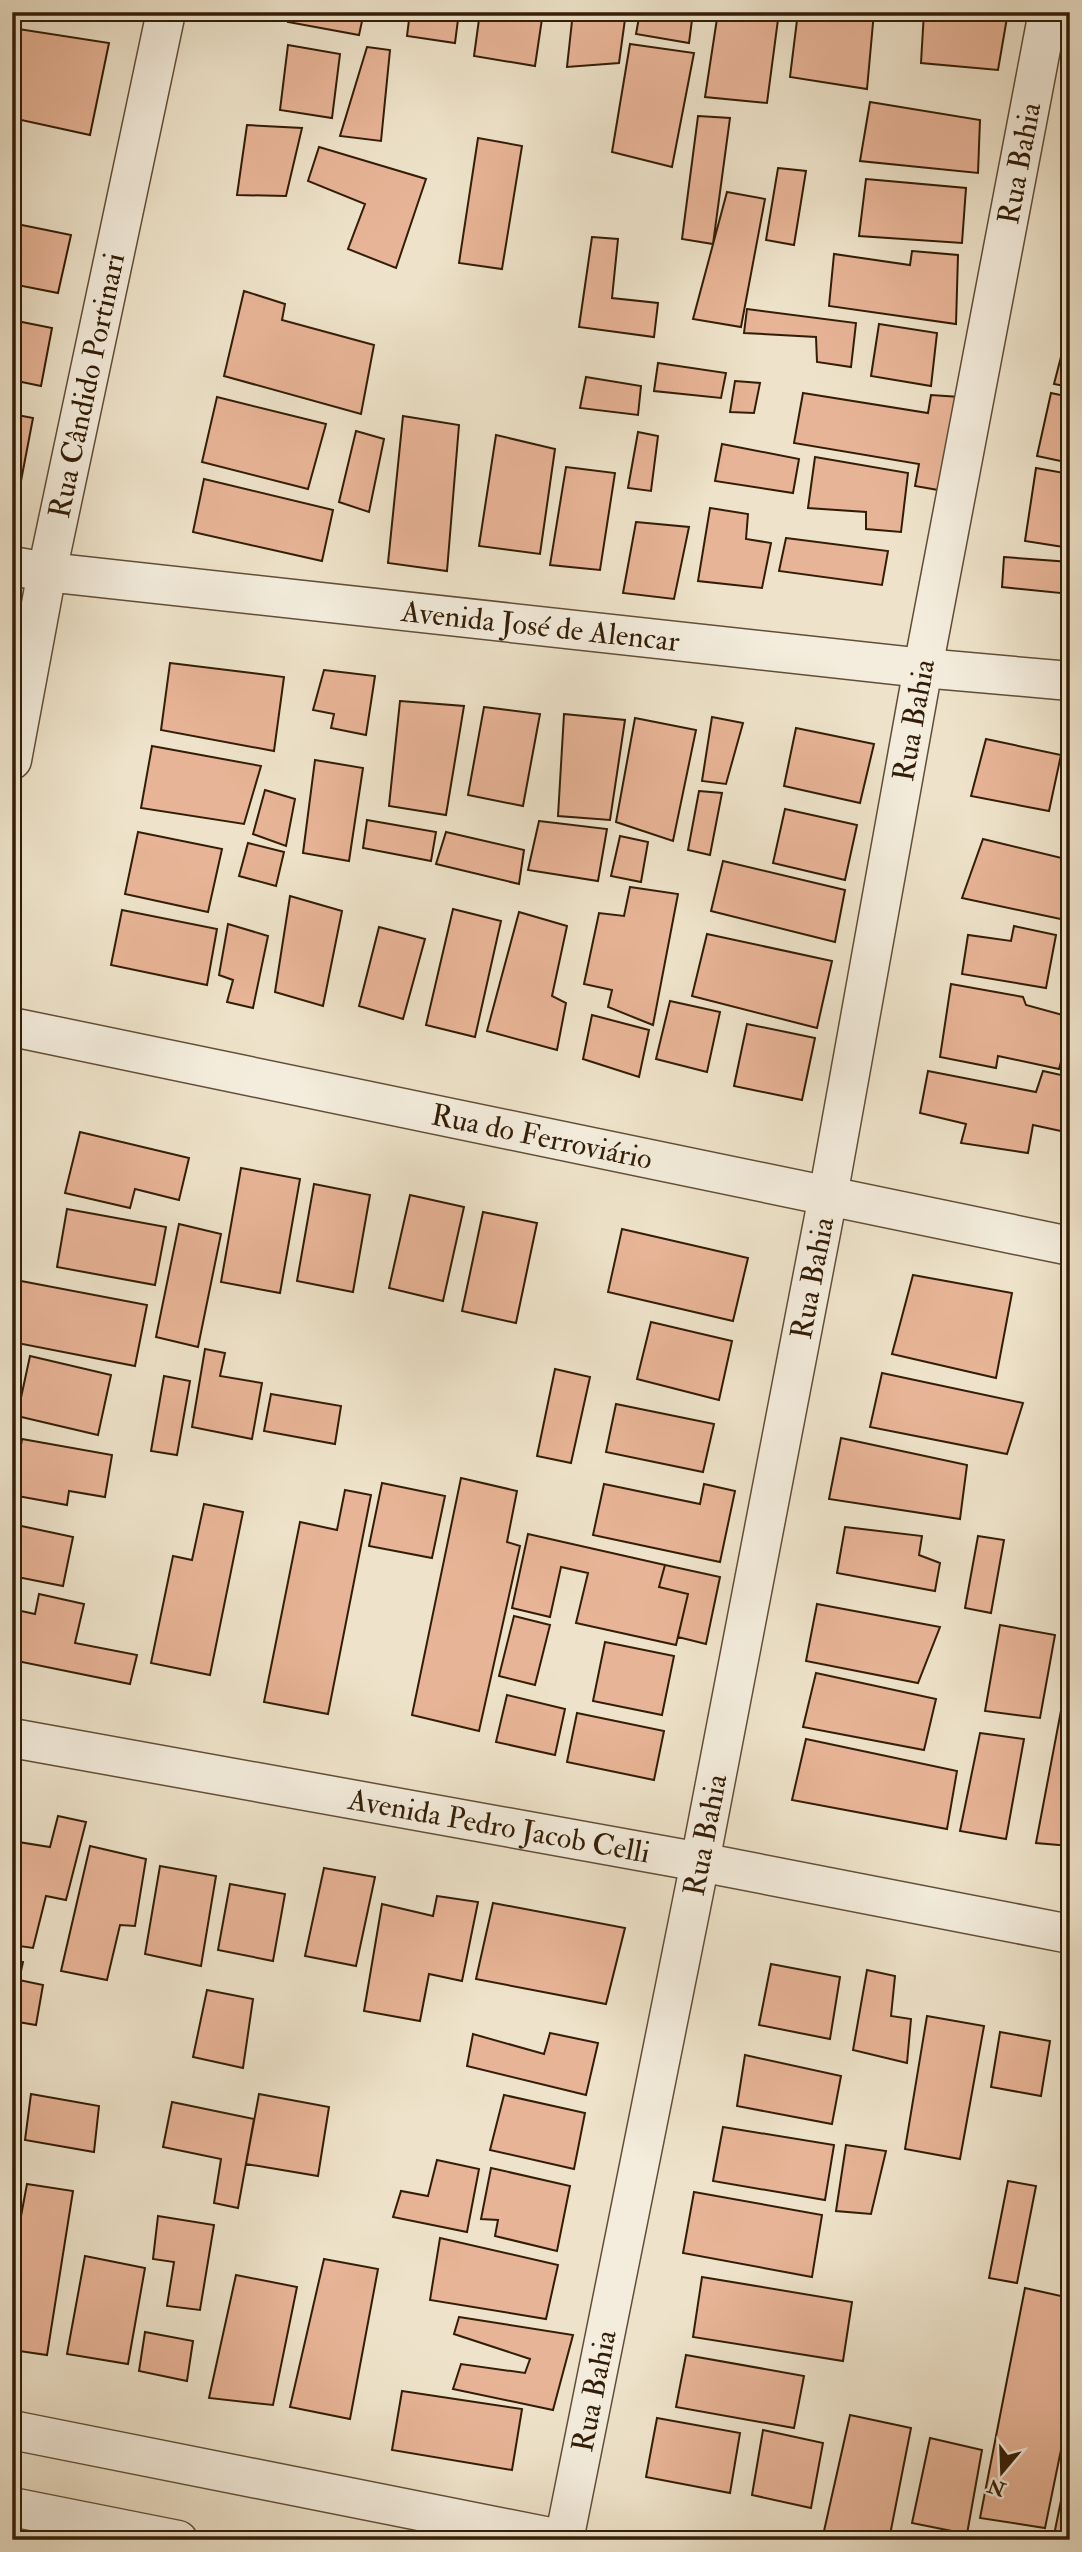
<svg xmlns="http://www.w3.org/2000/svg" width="1082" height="2552" viewBox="0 0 1082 2552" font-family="'IM FELL Double Pica',serif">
	<rect width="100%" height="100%" fill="#eee3ca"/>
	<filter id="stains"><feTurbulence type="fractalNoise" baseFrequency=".00286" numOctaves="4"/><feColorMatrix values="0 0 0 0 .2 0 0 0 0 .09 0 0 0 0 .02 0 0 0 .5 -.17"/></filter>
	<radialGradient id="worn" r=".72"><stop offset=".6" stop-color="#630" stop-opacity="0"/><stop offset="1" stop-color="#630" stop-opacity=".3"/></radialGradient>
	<path fill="#e8b497" stroke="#331d06" stroke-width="2" d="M290,12h74l-5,23 -71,-13z
		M410,12h49l-4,31 -48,-7z
		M480,12h63l-8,54 -61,-10z
		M573,12h53l-7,51 -52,4z
		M640,12h53l-4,31 -53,-9z
		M718,12h61l-12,91 -62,-6z
		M798,12h76l-7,77 -77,-12z
		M924,12h84l-10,58 -77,-7z
		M12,28l97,15 -19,92 -78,-17z
		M630,44l64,9 -22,114 -60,-15z
		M288,45l52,9 -8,64 -52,-8z
		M367,47l23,3 -9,91 -41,-5z
		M870,102l110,18 -2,53 -118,-12z
		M698,116l32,2 -17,126 -31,-5z
		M247,125l55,3 -16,68 -49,-1z
		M478,138l44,8 -20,123 -43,-6z
		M319,147l107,32 -30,89 -48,-19 17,-45 -57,-23z
		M778,168l28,3 -12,74 -28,-5z
		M866,179l100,9 -4,55 -103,-7z
		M727,192l38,7 -24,128 -48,-8z
		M12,223l59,12 -13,58 -46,-9z
		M592,237l26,2 -6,59 46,5 -4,34 -75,-10z
		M912,251l46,4 -2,69 -127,-18 5,-52 76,11z
		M244,291l41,13 -3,16 92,25 -13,69 -137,-38z
		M747,309l109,14 -5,44 -34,-5 -1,-25 -72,-4z
		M12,320l40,8 -11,58 -29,-6z
		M879,324l58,9 -6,53 -60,-10z
		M1069,326h1v61l-16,-3z
		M658,363l68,10 -5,25 -67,-7z
		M586,377l55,9 -3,29 -58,-7z
		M735,381l25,2 -6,30 -24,-1z
		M803,393l125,20 3,-18 29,2 -16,94 -29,-5 4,-22 -125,-21z
		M1051,393l19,4v66l-33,-7z
		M217,397l109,27 -18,65 -106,-27z
		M12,414l21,4 -12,63 -9,-1z
		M403,416l56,9 -12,146 -59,-8z
		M356,431l28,8 -15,73 -30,-10z
		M638,432l20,4 -7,55 -23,-3z
		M496,435l59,14 -15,105 -61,-8z
		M722,444l77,15 -6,34 -78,-12z
		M815,457l93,16 -7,59 -35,-3v-17l-58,-4z
		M566,467l49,6 -15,97 -50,-5z
		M1036,468l34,6v74l-45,-7z
		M204,479l129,31 -11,51 -129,-29z
		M710,508l38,6 -2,25 25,4 -9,45 -64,-7z
		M636,522l53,5 -15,72 -51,-6z
		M786,538l102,13 -6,34 -103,-14z
		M1004,557l66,5v32l-68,-7z
		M170,663l114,14 -10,74 -113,-21z
		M324,670l51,6 -9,59 -35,-7 3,-14 -21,-4z
		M400,701l64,5 -18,109 -57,-9z
		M484,707l56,7 -17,92 -55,-11z
		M564,714l61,6 -15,100 -52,-4z
		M712,717l31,6 -17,61 -24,-3z
		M635,718l61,12 -23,111 -57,-19z
		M796,728l78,16 -14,59 -76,-17z
		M986,739l75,16 -12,56 -78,-15z
		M152,746l109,20 -17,58 -103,-16z
		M315,760l48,8 -14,93 -46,-8z
		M265,790l30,9 -9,47 -33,-12z
		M699,791l23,2 -12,62 -22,-5z
		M785,809l72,16 -12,55 -72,-17z
		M367,820l69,12 -5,29 -68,-13z
		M539,821l68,8 -9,52 -70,-11z
		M138,832l84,17 -14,63 -83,-18z
		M446,832l78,18 -5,34 -83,-20z
		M620,836l28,6 -7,40 -30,-6z
		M983,839l87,21v61l-108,-23z
		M248,843l36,9 -8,34 -37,-10z
		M723,861l122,29 -10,52 -124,-31z
		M630,887l48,7 -25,131 -45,-18 4,-17 -28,-6 15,-71 25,3z
		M290,896l52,15 -19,95 -48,-14z
		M453,909l48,12 -26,116 -49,-12z
		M122,910l95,19 -10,56 -96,-20z
		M519,912l48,14 -15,70 14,7 -9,47 -70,-19z
		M228,924l40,12 -15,72 -26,-6 6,-22 -14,-5z
		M1014,926l42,9 -10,53 -84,-14 6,-39 43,6z
		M379,927l46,12 -22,80 -44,-13z
		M707,934l125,27 -15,67 -125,-32z
		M951,984l72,13 3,8 44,12v12l-11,40 -61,-13 -2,12 -56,-11z
		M670,1001l50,11 -13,60 -51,-13z
		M592,1015l57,15 -10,47 -56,-18z
		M747,1024l68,14 -13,62 -68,-14z
		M928,1071l108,21 7,-21 27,6v56l-37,-8 -5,28 -67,-10 5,-19 -46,-11z
		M80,1132l109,26 -10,42 -44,-11 -5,19 -65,-15z
		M241,1168l59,11 -20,114 -59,-11z
		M314,1184l56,11 -17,97 -56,-11z
		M410,1195l54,12 -21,94 -54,-13z
		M67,1209l99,18 -11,58 -98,-18z
		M483,1212l54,11 -21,100 -54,-12z
		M179,1224l42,10 -23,113 -42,-10z
		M622,1229l126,29 -15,63 -125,-29z
		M913,1275l99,18 -16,85 -104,-24z
		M21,1281l126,24 -12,61 -123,-24v-12z
		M651,1322l81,19 -13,59 -82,-21z
		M205,1349l20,4 -5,23 42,7 -10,56 -60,-12z
		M30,1356l81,19 -13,60 -81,-19z
		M555,1369l35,8 -19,86 -34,-7z
		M882,1373l141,30 -16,51 -137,-27z
		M164,1376l26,5 -13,74 -26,-4z
		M271,1394l70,12 -6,38 -71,-13z
		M616,1404l98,20 -11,48 -97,-20z
		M841,1438l126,27 -7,54 -131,-20z
		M22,1439l90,16 -7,42 -36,-6 -2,14 -55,-10z
		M461,1478l56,13 -10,51 13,4 -41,185 -67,-16z
		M382,1483l63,13 -13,62 -63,-12z
		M604,1484l96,20 4,-20 31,7 -15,71 -127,-27z
		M345,1490l26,5 -43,219 -64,-12 36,-180 37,8z
		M204,1504l39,8 -33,163 -59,-12 22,-107 19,4z
		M12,1524l61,13 -10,49 -51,-10z
		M845,1527l77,9 -3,19 21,8 -5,28 -98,-18z
		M528,1534l137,31 -6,22 29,7 -12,51 -100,-22 12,-50 -27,-6 -11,50 -38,-9z
		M978,1536l26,4 -13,73 -26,-5z
		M665,1565l55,12 -14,67 -28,-7 10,-43 -29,-7z
		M39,1594l45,10 -9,39 62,12 -7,29 -118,-24v-51l23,5z
		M817,1604l123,23 -22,56 -112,-22z
		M514,1616l36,9 -15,60 -36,-9z
		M1000,1625l55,10 -15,83 -55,-7z
		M605,1642l69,14 -12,59 -69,-14z
		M1070,1663v183l-34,-3z
		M816,1673l120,26 -12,51 -121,-23z
		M507,1695l58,14 -10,46 -59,-13z
		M577,1713l87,18 -10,49 -87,-18z
		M980,1733l44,6 -18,100 -46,-8z
		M806,1739l151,32 -10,58 -155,-29z
		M58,1816l28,6 -20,78 -20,-4 -13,52 -21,-3v-104l38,6z
		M90,1846l56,13 -11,67 -15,-1 -13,55 -46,-9z
		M160,1866l56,10 -15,90 -56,-12z
		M324,1868l51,9 -19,89 -51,-10z
		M230,1884l55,10 -12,67 -55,-11z
		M437,1896l41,6 -16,79 -33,-7 -9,47 -56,-10 18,-107 51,12z
		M493,1903l132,25 -19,76 -130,-25z
		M12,1960l11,2 -4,18 24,5 -7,40 -24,-4z
		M771,1964l69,13 -10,62 -71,-14z
		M867,1970l28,6 -4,40 20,3 -4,44 -54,-13z
		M207,1990l46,9 -10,69 -50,-11z
		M927,2016l57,10 -24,133 -55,-10z
		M1000,2032l50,9 -9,55 -50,-9z
		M550,2033l48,10 -12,52 -119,-29 6,-32 71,20z
		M745,2055l96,21 -9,48 -95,-18z
		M31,2094l68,12 -5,46 -69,-12z
		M259,2094l70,13 -11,69 -72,-12z
		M504,2095l81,18 -11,56 -84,-19z
		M172,2102l82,17 -16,89 -24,-5 7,-44 -58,-12z
		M723,2127l111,18 -9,55 -112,-19z
		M846,2145l40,6 -15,63 -35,-3z
		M437,2160l42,9 -12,63 -74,-15 8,-26 27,5z
		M491,2168l79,18 -13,65 -62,-15 3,-16 -17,-1z
		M1008,2181l28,5 -19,97 -28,-5z
		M27,2184l46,7 -26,164 -35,-5v-86z
		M694,2192l128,23 -10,62 -129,-24z
		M158,2216l56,9 -14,85 -33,-4 7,-44 -21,-3z
		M440,2238l118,27 -12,54 -116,-19z
		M85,2256l60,12 -17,96 -61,-10z
		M324,2259l54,10 -28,150 -60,-12z
		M236,2275l61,12 -24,118 -64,-7z
		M702,2277l150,25 -9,59 -150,-24z
		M1025,2288l45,10v34l-6,33 6,1v40l-25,122 -65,-10z
		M459,2317l114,18 -20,75 -100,-21 8,-25 64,9 5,-14 -76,-25z
		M145,2332l48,9 -6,40 -48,-10z
		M686,2355l118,21 -10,52 -118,-21z
		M402,2391l120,18 -10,61 -120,-20z
		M850,2415l61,13 -22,112h-67z
		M657,2418l83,15 -10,60 -84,-16z
		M763,2430l60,13 -12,65 -59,-13z
		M930,2438l52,12 -15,84 -55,-11z
		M1070,2456v84h-17z"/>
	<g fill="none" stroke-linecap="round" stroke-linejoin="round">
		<defs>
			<g id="minor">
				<path id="s1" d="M12,566l35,6 876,96 147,13"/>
				<path id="s2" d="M12,760l35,-188 119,-560"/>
				<path id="s3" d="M12,1027l1058,219"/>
				<path id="s4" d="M12,1738l688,124 370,72"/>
				<path d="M12,2430l553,110"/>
				<path d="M12,2507l166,33"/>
				<path id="s5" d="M564,2540l136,-678 128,-666 95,-528 125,-656"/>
			</g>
		</defs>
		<use href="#minor" stroke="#624e37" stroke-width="41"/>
		<use href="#minor" stroke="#f4eddd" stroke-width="38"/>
	</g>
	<g text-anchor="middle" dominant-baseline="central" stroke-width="7" stroke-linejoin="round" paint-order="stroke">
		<g font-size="30" fill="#331d06" stroke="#f4eddd">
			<text stroke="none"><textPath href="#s5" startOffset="2420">Rua Bahia</textPath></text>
			<text stroke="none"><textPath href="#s2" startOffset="382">Rua Cândido Portinari</textPath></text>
			<text stroke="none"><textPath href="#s1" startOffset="532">Avenida José de Alencar</textPath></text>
			<text stroke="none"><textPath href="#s5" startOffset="1853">Rua Bahia</textPath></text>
			<text stroke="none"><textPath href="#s3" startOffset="541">Rua do Ferroviário</textPath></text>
			<text stroke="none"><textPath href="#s5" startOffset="1286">Rua Bahia</textPath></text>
			<text stroke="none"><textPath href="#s4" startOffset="495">Avenida Pedro Jacob Celli</textPath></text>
			<text stroke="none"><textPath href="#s5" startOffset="719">Rua Bahia</textPath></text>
			<text stroke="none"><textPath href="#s5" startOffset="152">Rua Bahia</textPath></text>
		</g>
	</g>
	<rect width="1082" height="2552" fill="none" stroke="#eee3ca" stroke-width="42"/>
	<rect x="14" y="14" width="1054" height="2524" fill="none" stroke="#331d06" stroke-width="3.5"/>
	<rect x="21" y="21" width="1040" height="2510" fill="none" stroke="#331d06" stroke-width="2"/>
	<g transform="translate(1002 2472) rotate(199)" stroke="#f4eddd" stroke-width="5" paint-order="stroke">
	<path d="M0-5L12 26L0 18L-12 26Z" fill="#331d06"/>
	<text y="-10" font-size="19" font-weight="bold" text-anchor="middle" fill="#331d06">N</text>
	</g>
	<rect width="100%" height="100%" filter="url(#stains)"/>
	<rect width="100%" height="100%" fill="url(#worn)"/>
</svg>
